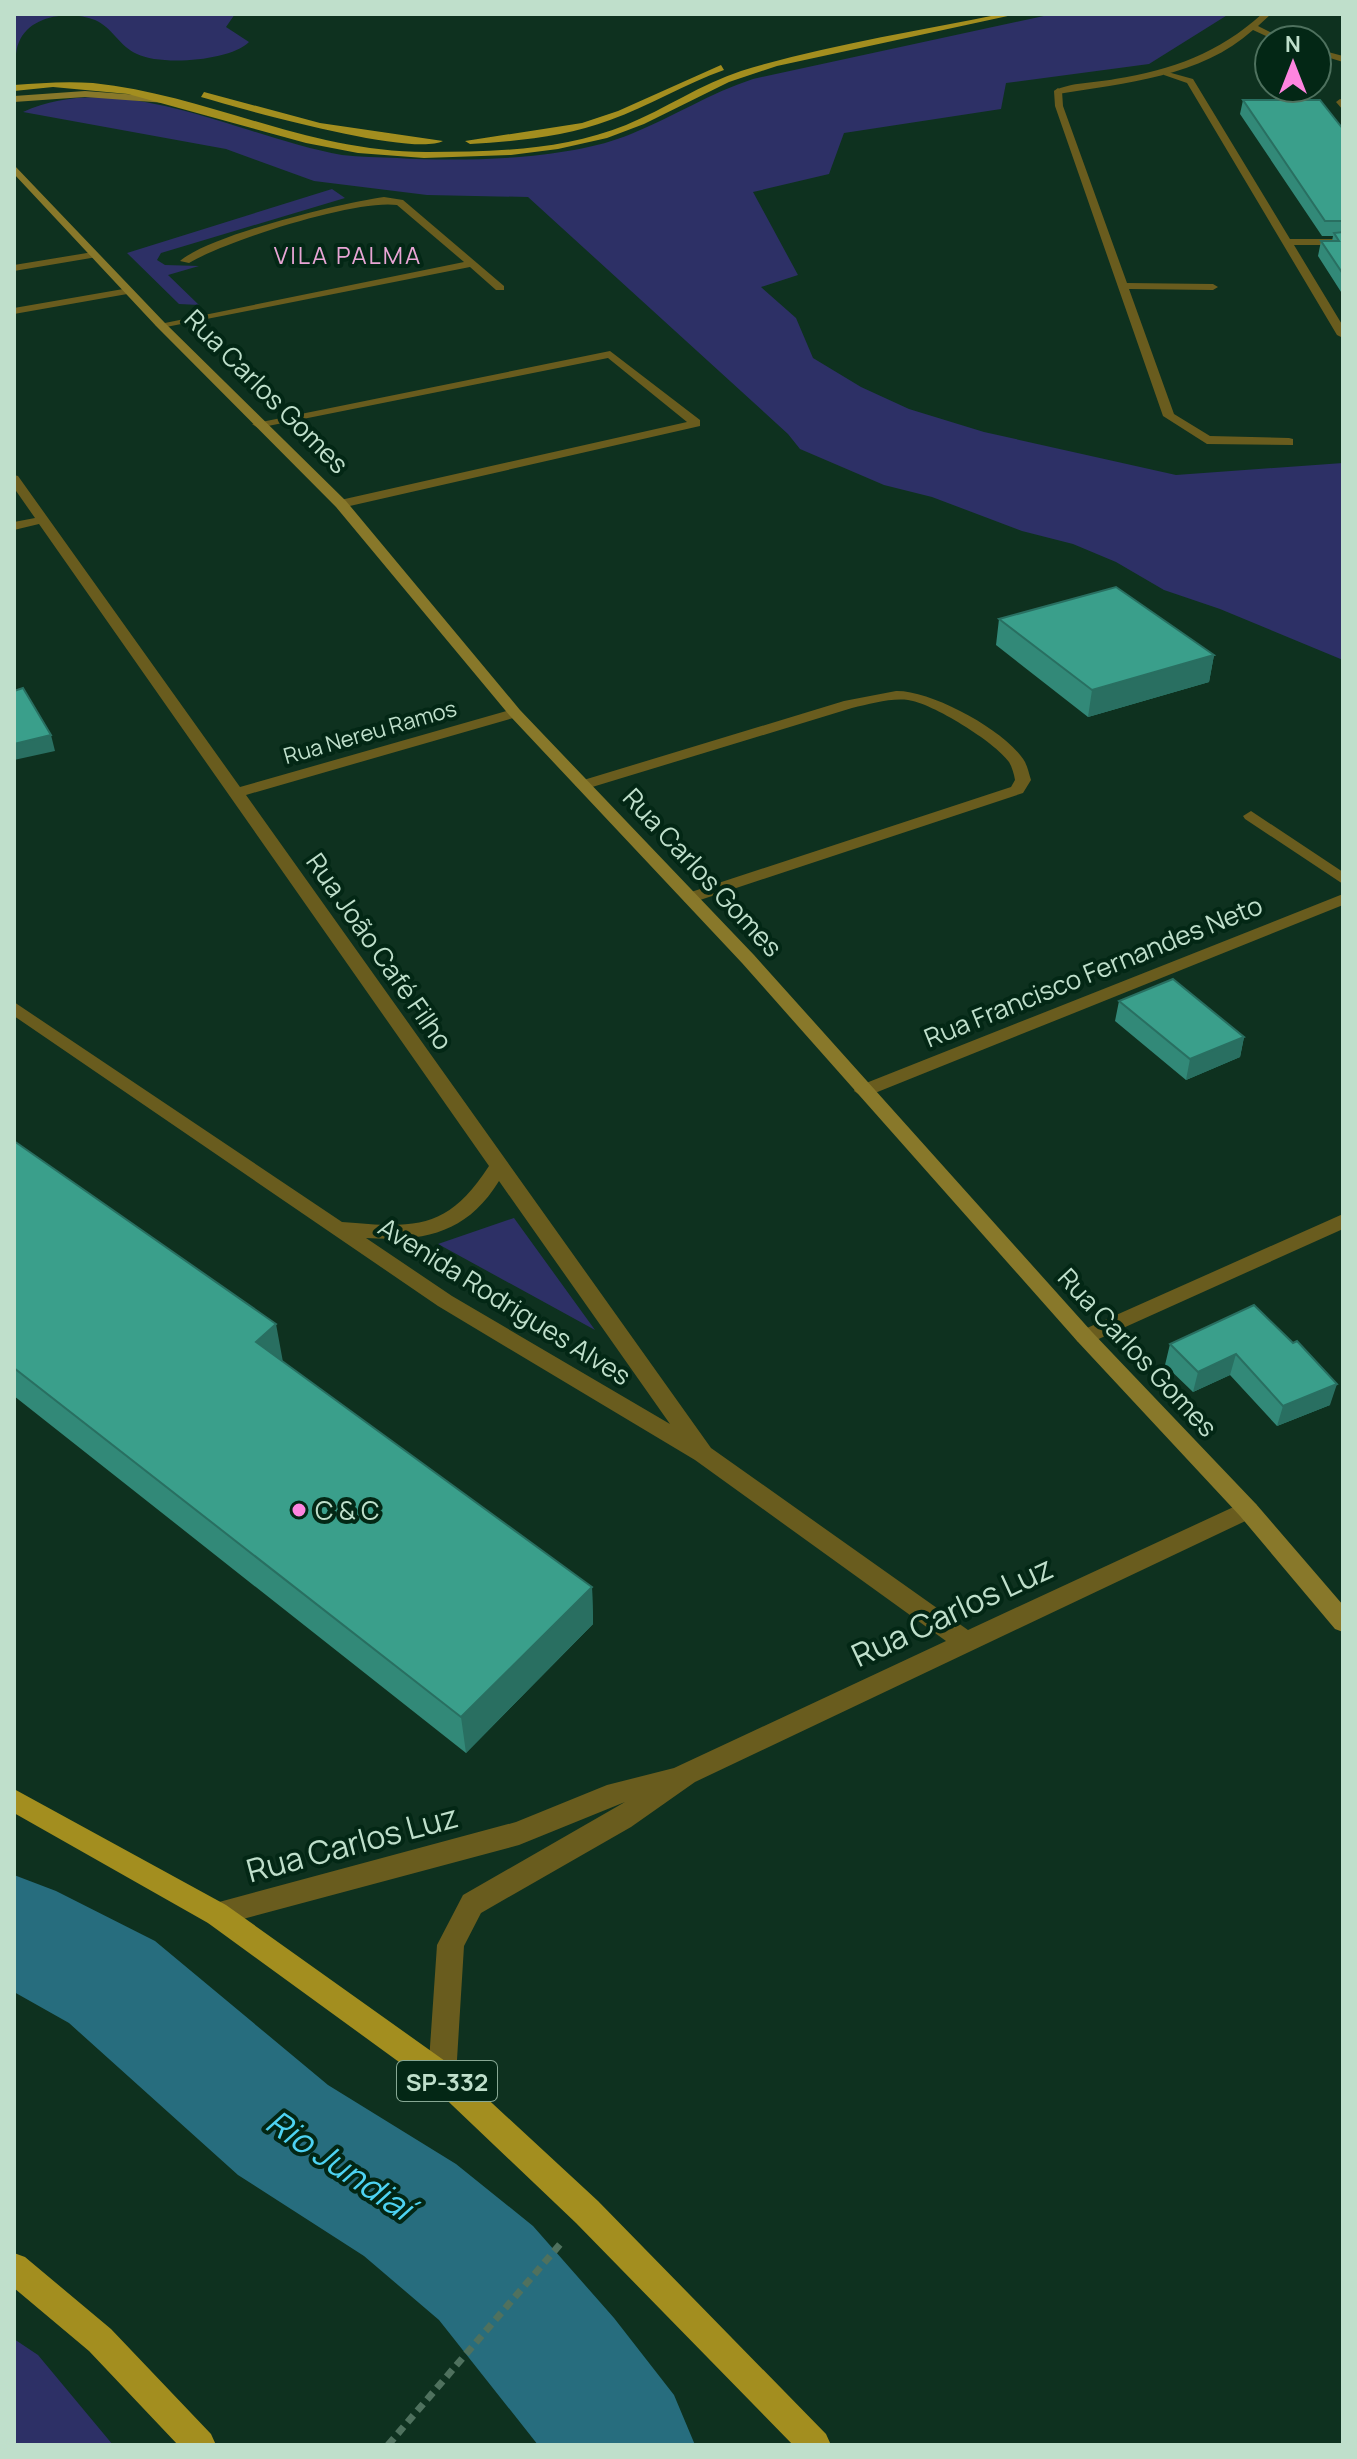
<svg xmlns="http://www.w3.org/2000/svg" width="1357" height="2459" viewBox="0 0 1357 2459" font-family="Manrope,sans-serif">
	<rect width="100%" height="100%" fill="#0e311f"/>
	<path fill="#2d3066" d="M14,14h221l-9,13 23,15c-19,19 -88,24 -112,12 -17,-7 -25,-27 -42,-34 -25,-10 -65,-5 -76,22 -4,8 -3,21 -5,30z
		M1053,14h176l-80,50 -143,19 -5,26 -157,24 -15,41 -76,18 45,83 -37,12 35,31 17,40 48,29 48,22 75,23 192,43 167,-12v197l-123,-51 -56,-19 -48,-28 -43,-18 -51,-13 -90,-34 -48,-12 -84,-36 -12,-15 -260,-237 -101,-2 -113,-14 -88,-32 -203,-37c98,-45 220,26 319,43 18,2 37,2 55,3 67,4 172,2 234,-24 42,-17 79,-41 122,-55z
		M332,189l13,9 -184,55 -4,7 8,5 34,1 -31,9 31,30 -20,-1 -52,-51z
		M514,1218l81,112 -157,-86z
		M14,2339l24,16 75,90h-99z"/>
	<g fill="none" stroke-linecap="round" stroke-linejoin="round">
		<path fill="#276d7e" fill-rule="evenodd" d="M14,1875l42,16 99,50 173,144 128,79 77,62 81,92 60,77 21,50h-157l-99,-125 -75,-64 -126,-81 -169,-152 -55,-31z"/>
		<path stroke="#4f715e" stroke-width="7" stroke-dasharray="9 6" stroke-linecap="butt" d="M388,2445l174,-203"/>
		<path fill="#695c1e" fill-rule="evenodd" d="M1164,71l29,8 97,160h53v6h-49l49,81v12l-6,-3 -150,-252 -23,-8z
			M1058,88l4,3 1,15 64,177 86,1 5,3 -5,3 -84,-1 45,125 36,22 79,2 4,1v6l-86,-1 -44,-28 -108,-310 -1,-15z
			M1340,99l3,1v10l-7,-8z
			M129,288l5,3 -1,2 -119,21v-6z
			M610,351l90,69v6l-359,82 -6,-4 1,-3 351,-79 -79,-64 -350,70 -6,-4z
			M896,691c35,-1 111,40 129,71 3,6 4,12 6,18l-8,13 -332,110 -6,-1 -2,-4 2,-4 326,-107 4,-7c-1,-6 -3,-13 -6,-18 -14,-20 -77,-59 -101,-62 -18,-2 -38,4 -56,8l-263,80 -6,2 -8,-5 2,-3 267,-81z"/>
		<path fill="#695c1e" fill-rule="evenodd" d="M1262,14h9l-13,12 28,14h-11l-22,-10c-52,47 -128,53 -195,64l-4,-3c16,-9 42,-8 61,-12 57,-9 104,-26 147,-65z
			M1317,49l26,7v6l-26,-8z
			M384,197l19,3 101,86v4h-8l-26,-23 -309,61 -6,-3 309,-63 -67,-57c-41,-6 -172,36 -208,58l-9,-2c30,-26 161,-58 204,-64z
			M93,252l4,1v4l-83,14v-6z
			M14,475l4,1 222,311 270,-77h10v6l-274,79 465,653 257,182 272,-126 8,-3 8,3 3,6 -3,6 -561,266 -64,45 -150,86 -17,33 -8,130 -4,10 -10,4 -10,-4 -4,-10 9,-131 26,-50 162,-93 -106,43 -302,81 -9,-3 -4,-9 4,-9 308,-83 91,-37 67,-17 272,-127 -251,-181 -257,-154 -424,-290v-14l328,220c72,6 105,9 147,-56l-450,-642 -25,6v-8l21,-4 -21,-30zM499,1181l171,243 -218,-128 -86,-58c59,4 101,-5 133,-57z
			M1251,811l92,61v12l-98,-65 -2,-3z
			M1343,894v11l-473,190 -7,2 -9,-6 2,-4z
			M1343,1214v15l-251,113h-14l-4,-5 4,-5z"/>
		<path fill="#88782a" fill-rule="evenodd" d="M85,91l81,6 4,3 -4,3 -81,-6 -71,5v-6z
			M14,165l151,158 181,178 174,209 234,245 338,377 164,172 87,101v27l-8,-3 -95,-113 -162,-174 -336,-379 -232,-247 -174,-209 -179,-180 -143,-153z"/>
		<path fill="#a38e1f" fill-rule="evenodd" d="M1001,14h16l-240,52 -48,16 -85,42 -37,14 -49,11 -47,6 -87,3 -66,-5 -52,-10 -178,-49 -75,-7 -39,4v-6c26,-2 52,-4 79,-2 116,12 215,70 336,69 66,0 135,-2 197,-27 39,-16 75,-41 115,-54 85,-26 173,-39 260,-57z
			M721,65l3,5c-39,14 -75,36 -114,50 -44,17 -93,21 -140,24l-5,-3 117,-18 36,-12z
			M204,92l116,31 123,18c-31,16 -202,-32 -242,-44z
			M14,1789l212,116 226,161 146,135 228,233 5,11h-38l-217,-222 -144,-137 -224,-163 -194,-110z
			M14,2253l11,4 86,72 100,105 5,11h-38l-89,-94 -75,-63z"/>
	</g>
	<path fill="#328978" d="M1243,100l100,29v166l-25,-39 3,-15h11l1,-5h-11l-82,-122z
		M999,619l215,36 -5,27 -121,35 -92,-72z
		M1119,1001l125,36 -4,20 -54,23 -71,-59z
		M14,1141l269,221 309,225 1,37 -127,129 -452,-357z
		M1254,1305l76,100 -53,21 -47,-51 -37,17 -28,-27 5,-21z"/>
	<path fill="#296f61" d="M1214,655l-5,27 -121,35 4,-27z
		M51,735l4,16 -41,9v-16z
		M1244,1037l-4,20 -54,23 4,-21z
		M276,1324l7,38 -27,-20z
		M1236,1354l-6,21 -37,17 5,-20z
		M1337,1384l-7,21 -53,21 6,-20z
		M592,1587l1,37 -127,129 -5,-36z"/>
	<path fill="#3a9f8b" stroke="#296f61" stroke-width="2" d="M1243,100h77l23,29v92h-18z
		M1343,232v42l-22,-33h18l-5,-8z
		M1116,587l98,68 -122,35 -93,-71z
		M23,688l28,47 -37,9v-53z
		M1173,979l71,58 -54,22 -71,-58z
		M14,1141l262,183 -20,18 336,245 -131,130 -447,-349z
		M1254,1305l39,38 4,-2 40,43 -54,22 -47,-52 -38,18 -28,-28z"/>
	<circle fill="#fe85e0" stroke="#032715" stroke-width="3" cx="299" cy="1510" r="8"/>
	<g text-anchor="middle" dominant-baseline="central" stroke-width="8" stroke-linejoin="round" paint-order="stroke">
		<g font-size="22" fill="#bfdfcb" stroke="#032715">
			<text transform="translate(370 732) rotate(-16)">Rua Nereu Ramos</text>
		</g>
		<g font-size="24" letter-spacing="2" fill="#e8a5d5" stroke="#032715">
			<text x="348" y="254">VILA PALMA</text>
		</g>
		<rect fill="#032715" stroke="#87a894" stroke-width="2" x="397" y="2061" width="100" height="40" rx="6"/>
		<g font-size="24" font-weight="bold" fill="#bfdfcb">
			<text x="447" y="2081">SP-332</text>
		</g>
		<g font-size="26" fill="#bfdfcb" stroke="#032715">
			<text transform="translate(267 391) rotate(45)">Rua Carlos Gomes</text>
			<text transform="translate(703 872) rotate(47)">Rua Carlos Gomes</text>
			<text transform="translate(380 951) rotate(55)">Rua João Café Filho</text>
			<text transform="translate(1093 971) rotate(-22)">Rua Francisco Fernandes Neto</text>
			<text transform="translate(505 1301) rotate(32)">Avenida Rodrigues Alves</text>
			<text transform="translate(1138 1352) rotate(47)">Rua Carlos Gomes</text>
		</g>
		<g font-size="26" fill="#bfdfcb" stroke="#032715" text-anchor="start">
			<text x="315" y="1510">C &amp; C</text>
		</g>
		<g font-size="32" fill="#bfdfcb" stroke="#032715">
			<text transform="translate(952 1611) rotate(-25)">Rua Carlos Luz</text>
			<text transform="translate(352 1843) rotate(-15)">Rua Carlos Luz</text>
		</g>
		<g font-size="34" font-style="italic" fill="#4ed3f3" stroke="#032715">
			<text transform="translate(340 2164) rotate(34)">Rio Jundiaí</text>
		</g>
	</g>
	<rect width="1357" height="2459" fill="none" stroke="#bfdfcb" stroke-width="32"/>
	<g transform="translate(1293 64)"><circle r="38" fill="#032715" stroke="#4e715e" stroke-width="2"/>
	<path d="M0-6L14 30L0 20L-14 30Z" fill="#fe85e0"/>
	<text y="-12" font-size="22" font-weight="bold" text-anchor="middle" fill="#bfdfcb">N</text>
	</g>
</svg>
